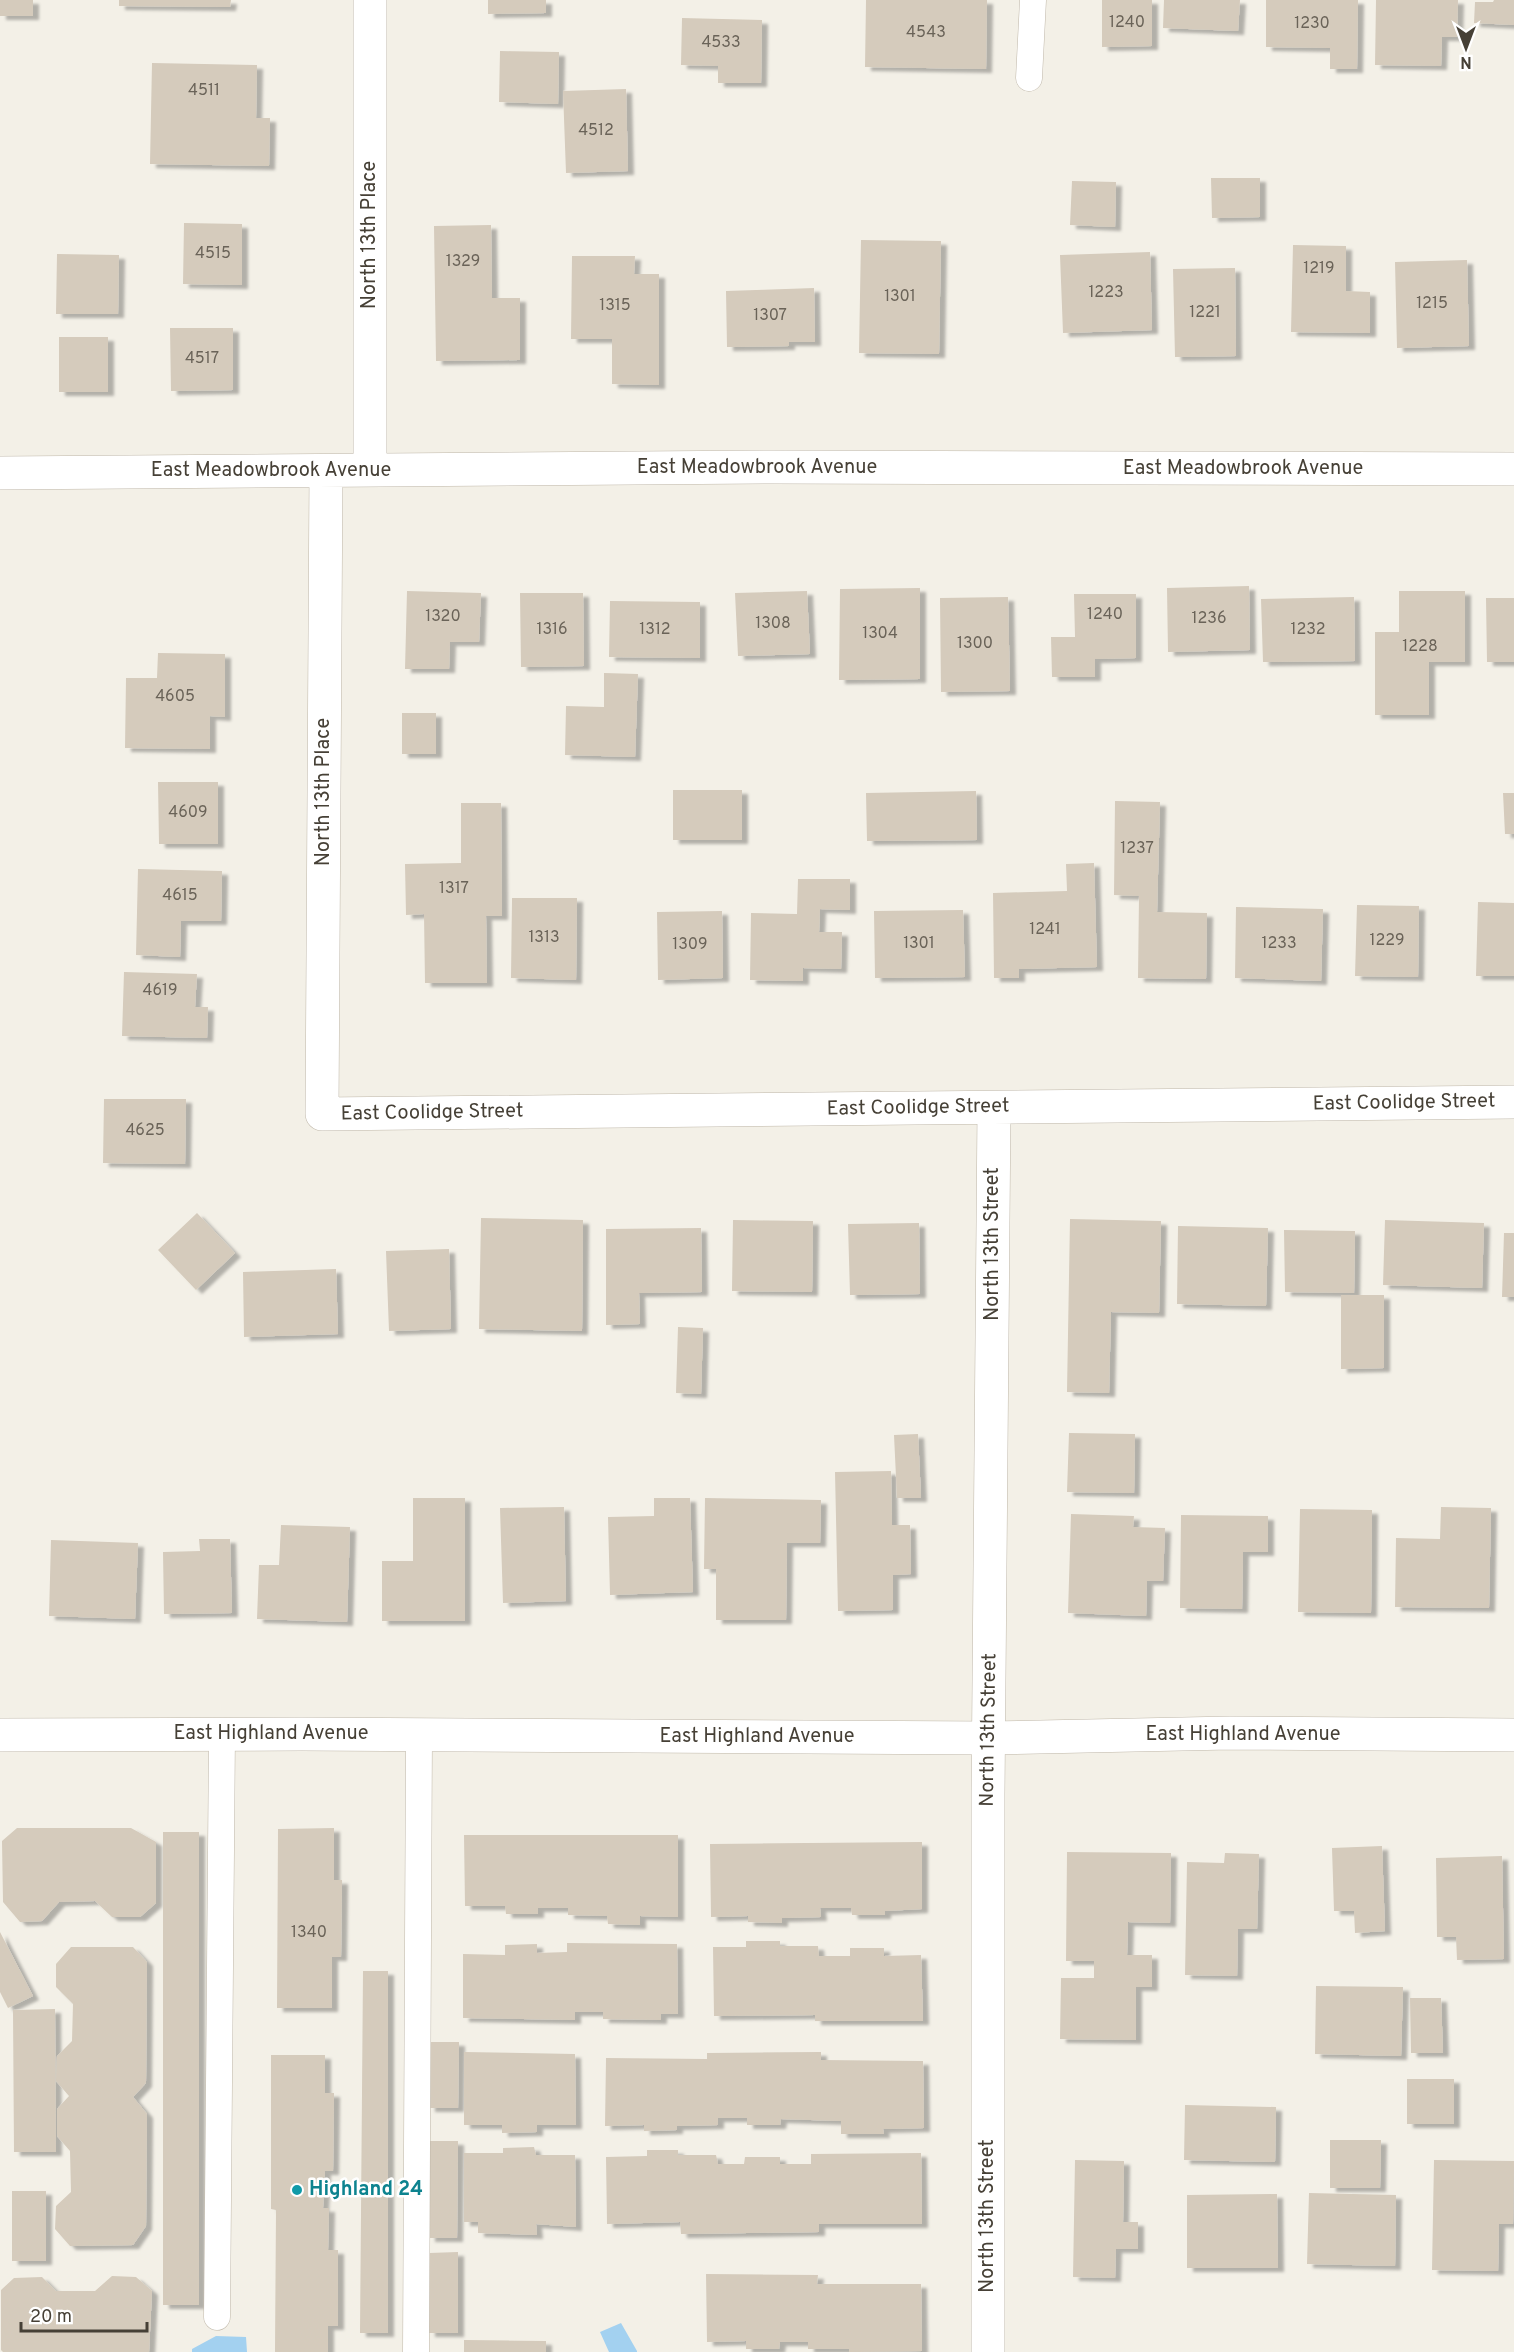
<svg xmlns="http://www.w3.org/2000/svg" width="1514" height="2352" viewBox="0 0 1514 2352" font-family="Overpass,sans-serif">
	<defs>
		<filter id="shadow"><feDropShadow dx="6" dy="4" stdDeviation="1.5" flood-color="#0004"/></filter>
	</defs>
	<rect width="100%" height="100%" fill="#f3f0e7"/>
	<path fill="#a3d1f0" d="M621,2323l16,28v1h-28l-9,-20z
		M216,2336l30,1 1,15h-55v-3z"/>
	<path fill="#d5cbbc" filter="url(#shadow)" d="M0,0h33v16h-33z
		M119,0h112l-1,7 -111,-1z
		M488,0h58v13l-58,1z
		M866,0h121l-1,69 -121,-2z
		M1102,0h50v46l-50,1z
		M1164,0h76l-2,31 -75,-3z
		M1266,0h92l-1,69h-27v-21l-64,-1z
		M1376,0h82l-1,37h-15l-1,29 -66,-1z
		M1494,0h20v25l-40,-2 1,-21h18z
		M682,18l80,2 -1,63h-43v-17l-37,-1z
		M500,51l59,1 -1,52 -59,-2z
		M152,63l105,2 -1,53h14l-1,48 -119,-2z
		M626,89l2,82 -62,2 -3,-82z
		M1211,178h49v39l-48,1z
		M1072,181l44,1 -1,45 -45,-2z
		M184,223l58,1v61l-59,-1z
		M491,225l1,73h28v62l-84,1 -2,-135z
		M861,240l80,1 -2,113 -80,-1z
		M1293,245l53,1v45l24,1v41l-79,-1z
		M1150,252l2,78 -89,3 -3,-78z
		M57,254l62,1 -1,59h-62z
		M572,256h63l-1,18h25v111l-47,-1v-45h-41z
		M1467,260l2,86 -72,2 -2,-86z
		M1235,268l1,88 -61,1 -2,-88z
		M814,288l1,54h-26v4l-62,1 -1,-56z
		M170,328h63v62l-62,1z
		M59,337h49v55h-49z
		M1249,586l1,64 -82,2 -1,-64z
		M920,588v91l-81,1 1,-91z
		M407,591l74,2 -2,49h-29l-1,27h-44z
		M807,591l3,63 -72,2 -3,-63z
		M1399,591h66v71h-36v53h-54v-83h24z
		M520,593h63l1,73 -63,1z
		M1074,594h62v64l-41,1v18h-43l-1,-40h24z
		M1008,597l2,94 -69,1 -1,-94z
		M1354,597l1,64 -92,1 -2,-63z
		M1486,598h28v64h-27z
		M610,601l90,1v56l-91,-1z
		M158,653l67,1v63l-15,-1v33l-85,-1 1,-70h31z
		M604,673l34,1 -3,83 -70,-2 1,-49 38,1z
		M402,713h34v41h-34z
		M158,782h60v62h-59z
		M673,790h69v50h-69z
		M976,791l1,49 -110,1 -1,-48z
		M1503,793h11v41h-9z
		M1115,801l45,1 -3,110 50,1 -1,66 -68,-1 1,-82 -25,-1z
		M461,803h40l1,113h-16l1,67h-62l-1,-69 -18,1 -1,-51 56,-1z
		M1094,863l3,104 -78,2v9h-25l-1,-85 74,-2 -1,-27z
		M138,869l84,2 -1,50h-40l-1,36 -44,-2z
		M798,879h52v31l-30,-1 -1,23h23l-1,37 -38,-1v13l-53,-1 1,-67 46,1z
		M512,898h65l-1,82 -65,-2z
		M1478,902l36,1v73h-38z
		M1357,905l62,1 -1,71 -63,-1z
		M1236,907l87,2 -2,72 -86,-3z
		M963,910l2,67 -90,1 -1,-67z
		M722,911l1,67 -65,2 -1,-68z
		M124,972l73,2 -2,33h13l-1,31 -85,-2z
		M104,1099h82l-1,65 -82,-1z
		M197,1213l38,40 -39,37 -38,-40z
		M481,1218l102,2 -1,111 -103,-2z
		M1070,1219l91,2 -2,92 -48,-1 -2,81 -42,-1z
		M733,1220l80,1 -1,71 -80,-1z
		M1385,1220l99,3 -2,65 -99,-3z
		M919,1223l1,71 -70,1 -2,-71z
		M1178,1226l90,2 -2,78 -89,-2z
		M701,1228l1,64 -63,1 1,31 -34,1v-96z
		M1284,1230l71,1 -1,62 -69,-1z
		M1504,1233h10v64h-12z
		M449,1249l2,80 -62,2 -3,-80z
		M336,1269l2,65 -94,3 -1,-65z
		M1341,1295h43v73l-43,1z
		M678,1327l25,1 -2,66 -25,-1z
		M1069,1433l66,1 -1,59 -67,-1z
		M918,1434l3,64h-24l-3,-63z
		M891,1471l1,54h18l1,49 -18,1v35l-55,1 -3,-139z
		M413,1498h52v123h-83v-60h31z
		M654,1498h36l3,94 -83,3 -2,-78 46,-1z
		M705,1498l116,2 -1,43h-33l-1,77h-70v-51h-12z
		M564,1507l2,94 -63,2 -3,-95z
		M1441,1507l50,1 -2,100 -94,-1 1,-69 44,1z
		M1300,1509l72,1 -1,103 -73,-1z
		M1071,1514l63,2 -1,11 32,1 -2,53h-16l-1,35 -78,-3z
		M1181,1515l87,1v36h-25l-1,57 -62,-1z
		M281,1525l69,2 -3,95 -90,-3 2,-54h20z
		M199,1539h31l2,74 -68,1 -1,-62 37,-1z
		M51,1540l87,3 -3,76 -86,-3z
		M17,1828h114l25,14v61l-16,14h-28l-17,-16 -36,1 -17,19 -22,1 -17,-20 -1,-61z
		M334,1828v52h8l-1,77h-9v51h-55l1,-179z
		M163,1832h36v473h-36z
		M464,1835h214v82l-38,-1v9l-32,-1 -1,-8 -39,-1v-7h-30v6h-32l-1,-8h-40z
		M922,1842v67l-37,2v4h-33l-1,-7h-31l1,9 -39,1v5l-34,-1v-6l-37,1 -1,-73z
		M1382,1846l3,85 -30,2 -1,-22h-20l-2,-63z
		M1067,1852l104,1 -1,70 -42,-1 -1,33h25v32h-16v53l-76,-1 1,-61h33v-17h-28z
		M1225,1853l34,1 -2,75h-19l-1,47 -52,-1 2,-113 37,1z
		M1502,1856l2,103 -47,1 -1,-23h-19l-1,-79z
		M0,1932l33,64 -25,12 -8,-16z
		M746,1941h34v5h38l1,10h31v-8h34v8l37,-1 2,66h-108v-6l-101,1 -1,-69h33z
		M567,1943l110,1 1,70h-17v6l-58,-1v-7h-28v8l-112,-2v-64l42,1v-10l32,-1v9l30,-1z
		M71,1947h62l14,15 -1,121 -13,14 14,17 -1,112 -13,19 -63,1 -15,-17 1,-23 15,-14 -1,-41 -13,-15v-27l12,-13 -13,-15 1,-25 15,-15 1,-37 -17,-17v-23z
		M363,1971h25v362h-28z
		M1316,1986l87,1 -2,69 -86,-2z
		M1410,1998h31l2,55h-32z
		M55,2009l1,143h-42l-1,-142z
		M429,2042h30l-1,66h-29z
		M464,2052l111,2 1,71h-39v7l-35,1v-8h-38z
		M821,2052v8l102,1 1,67 -41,1 1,5h-43v-13l-60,-2 -1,6h-33v-7h-29v7l-41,1v4l-33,1v-6l-39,1 1,-68 101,1v-6z
		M271,2055h54v38h9l-1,78h-8l-2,37h6l-1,42h10v76h-10v26h-53l1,-142 -5,-1z
		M1407,2079h47v45h-47z
		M1185,2105l91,2 -1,55 -91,-2z
		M1330,2140h51l-1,48h-50z
		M429,2141h29l-1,97h-28z
		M534,2147l2,8h39l1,72 -40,-3 1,11 -59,-2v-11h-14v-69h39v-5z
		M647,2150h31v5h38l2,9h26l1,-7h35v7h31v-10l110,-1 1,71h-103v8l-138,2 -1,-12 -73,2 -1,-67 41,-1z
		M1075,2160l49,1 -1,61h15v27h-22l-1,29 -42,-1z
		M1434,2160l80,1 -1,63h-14l-1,47 -66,-1z
		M12,2191h34v70h-34z
		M1309,2193l87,2 -1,71 -88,-2z
		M1277,2194l1,74h-91v-73z
		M458,2252v81h-29v-80z
		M706,2274l112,1 -1,9h104l1,67 -73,1v-3h-41v-7h-28l-1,7h-33v-8l-39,1z
		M112,2276l24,1 16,14 -3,61h-146l-2,-2v-60l13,-12 28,-1 14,14h39z
		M464,2340l82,1v11h-82z"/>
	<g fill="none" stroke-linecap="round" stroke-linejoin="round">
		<defs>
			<path id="service" d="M1029,78l4,-78
				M217,2317l5,-583
				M416,2352l3,-617"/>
			<path id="minor" d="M370,470v-470
				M326,471l-4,643 1192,-12
				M0,473l773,-6 741,2
				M988,2352v-557l6,-687"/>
			<path id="tertiary" d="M0,1735l302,-1 687,4 241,-5 284,2"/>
		</defs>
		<use href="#service" stroke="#bfb7a9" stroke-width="27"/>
		<use href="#minor" stroke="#bfb7a9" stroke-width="34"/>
		<use href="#tertiary" stroke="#bfb7a9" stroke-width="34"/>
		<use href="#service" stroke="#fff" stroke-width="26"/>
		<use href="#minor" stroke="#fff" stroke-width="33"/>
		<use href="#tertiary" stroke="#fff" stroke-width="33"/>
	</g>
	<circle fill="#0f9aa8" stroke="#fff" stroke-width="2" cx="297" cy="2190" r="6"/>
	<g text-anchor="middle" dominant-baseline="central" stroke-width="5" stroke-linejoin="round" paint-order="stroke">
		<g font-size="16" fill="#6a6358">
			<text x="1127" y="23">1240</text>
			<text x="1312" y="24">1230</text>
			<text x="926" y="33">4543</text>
			<text x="721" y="43">4533</text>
			<text x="204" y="91">4511</text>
			<text x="596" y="131">4512</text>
			<text x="213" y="254">4515</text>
			<text x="463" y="262">1329</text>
			<text x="1319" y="269">1219</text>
			<text x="1106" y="293">1223</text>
			<text x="900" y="297">1301</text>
			<text x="1432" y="304">1215</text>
			<text x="615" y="306">1315</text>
			<text x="1205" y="313">1221</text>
			<text x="770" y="316">1307</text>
			<text x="202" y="359">4517</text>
			<text x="1105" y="615">1240</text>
			<text x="443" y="617">1320</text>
			<text x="1209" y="619">1236</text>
			<text x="773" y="624">1308</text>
			<text x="552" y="630">1316</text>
			<text x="655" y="630">1312</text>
			<text x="1308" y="630">1232</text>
			<text x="880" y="634">1304</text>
			<text x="975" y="644">1300</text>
			<text x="1420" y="647">1228</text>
			<text x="175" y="697">4605</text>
			<text x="188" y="813">4609</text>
			<text x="1137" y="849">1237</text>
			<text x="454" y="889">1317</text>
			<text x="180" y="896">4615</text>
			<text x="1045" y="930">1241</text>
			<text x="544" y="938">1313</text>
			<text x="1387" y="941">1229</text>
			<text x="919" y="944">1301</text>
			<text x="1279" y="944">1233</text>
			<text x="690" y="945">1309</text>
			<text x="160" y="991">4619</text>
			<text x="145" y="1131">4625</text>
			<text x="309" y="1933">1340</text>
		</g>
		<g font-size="20" fill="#464036" stroke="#fff">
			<text transform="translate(370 235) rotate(-90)">North 13th Place</text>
			<text x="757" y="468">East Meadowbrook Avenue</text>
			<text x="1243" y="469">East Meadowbrook Avenue</text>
			<text x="271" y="471">East Meadowbrook Avenue</text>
			<text transform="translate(324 792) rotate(-90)">North 13th Place</text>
			<text transform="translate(1404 1103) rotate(-1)">East Coolidge Street</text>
			<text transform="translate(918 1108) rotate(-1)">East Coolidge Street</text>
			<text transform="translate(432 1113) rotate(-1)">East Coolidge Street</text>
			<text transform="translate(993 1244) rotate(-90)">North 13th Street</text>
			<text transform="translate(989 1730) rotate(-89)">North 13th Street</text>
			<text x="271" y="1734">East Highland Avenue</text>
			<text x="1243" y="1735">East Highland Avenue</text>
			<text x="757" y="1737">East Highland Avenue</text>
			<text transform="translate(988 2216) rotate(-90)">North 13th Street</text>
		</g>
		<g font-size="20" font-weight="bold" fill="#0d838f" stroke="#fff" text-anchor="start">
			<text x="309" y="2190">Highland 24</text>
		</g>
	</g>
	<g transform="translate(1466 48) rotate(180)" stroke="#ffffff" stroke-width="4.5" paint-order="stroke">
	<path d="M0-4.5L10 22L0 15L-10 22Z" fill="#464036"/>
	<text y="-9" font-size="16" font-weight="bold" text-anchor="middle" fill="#464036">N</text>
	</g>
	<path d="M21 2322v9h126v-9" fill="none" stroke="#464036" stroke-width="3"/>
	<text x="30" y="2322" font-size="18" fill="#464036" stroke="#ffffff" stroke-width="4.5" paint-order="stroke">20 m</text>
</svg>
